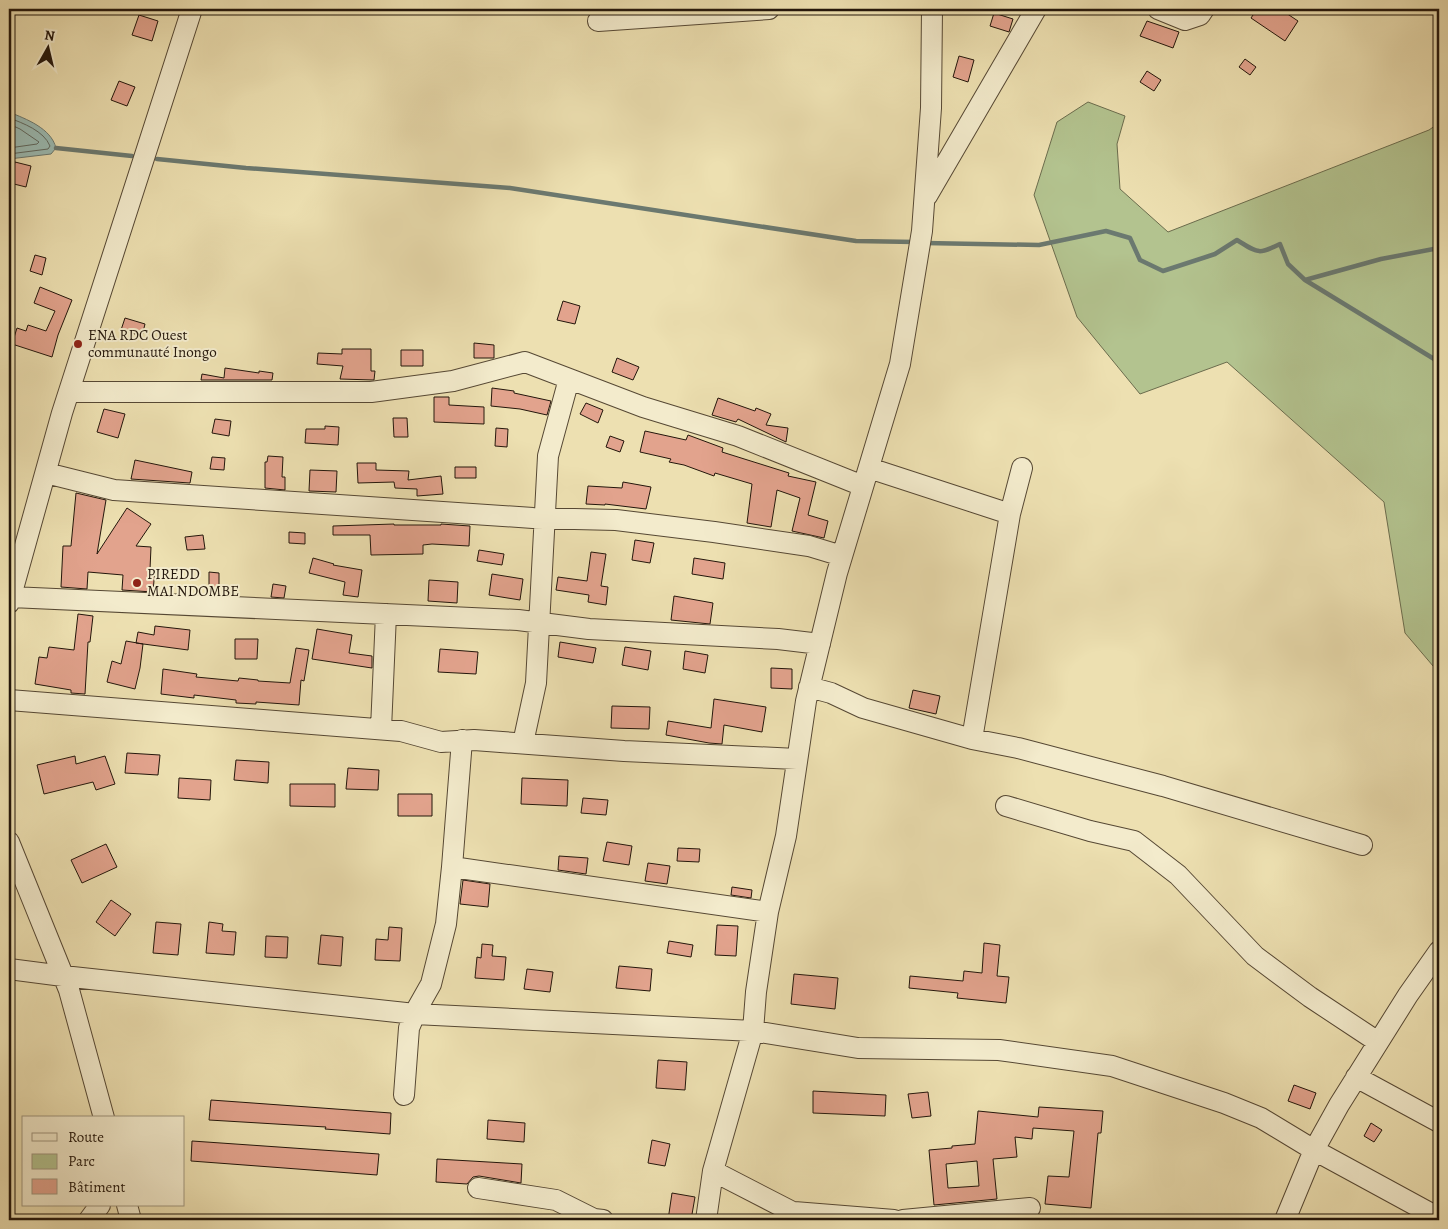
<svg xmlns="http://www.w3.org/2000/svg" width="1448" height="1229" viewBox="0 0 1448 1229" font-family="Alegreya,serif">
	<rect width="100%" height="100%" fill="#ede0b1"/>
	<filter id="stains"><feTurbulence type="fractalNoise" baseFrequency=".004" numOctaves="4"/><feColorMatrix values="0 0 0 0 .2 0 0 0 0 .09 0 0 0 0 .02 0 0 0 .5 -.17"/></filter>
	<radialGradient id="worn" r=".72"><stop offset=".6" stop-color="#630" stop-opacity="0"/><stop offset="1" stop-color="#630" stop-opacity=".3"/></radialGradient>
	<path fill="#b3c38f" stroke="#6b6c4d" d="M1088,102l37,14 -8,28 3,45 48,43 261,-102 10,-7v550l-34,-40 -21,-131 -157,-140 -87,32 -63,-77 -43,-122 23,-73z"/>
	<path fill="#9bbbb3" stroke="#6b7970" d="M9,112c17,7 42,16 47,36l-5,6 -42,5z"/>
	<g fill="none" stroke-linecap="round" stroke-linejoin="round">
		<path stroke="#5f685f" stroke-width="1" d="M9,118c14,5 35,13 41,28l-2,3 -39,5
			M9,124l11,5 19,13 -2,2 -28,4"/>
		<path stroke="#6b7970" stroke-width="4.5" d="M56,148l76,8
			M157,159l89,9 264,20 346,53 59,1
			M925,243l114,2 67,-14 24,7 10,22 23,11 52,-17 22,-14c21,13 21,15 43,4l8,20 17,16 76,-21 58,-11
			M1305,280l134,82"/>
	</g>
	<path fill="#e2a38d" stroke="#23160b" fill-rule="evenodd" d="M1243,9h37l18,12 -13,20 -34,-23 2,-3z
		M994,13l19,6 -4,13 -19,-6z
		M139,15l19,6 -6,20 -20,-6z
		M1147,21l32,11 -6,16 -33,-12z
		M959,56l15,4 -6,22 -15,-5z
		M1245,59l11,8 -6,8 -11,-8z
		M1147,71l14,9 -7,11 -14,-9z
		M119,81l16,6 -8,19 -16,-6z
		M15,162l16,4 -5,21 -16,-4z
		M35,255l11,3 -4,17 -12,-4z
		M40,287l32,13 -14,35 -6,22 -40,-13 5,-16 9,3 2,-6 18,6 9,-20 -21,-8z
		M563,301l17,5 -5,18 -18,-4z
		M125,318l20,6 -3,12 -21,-6z
		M474,343l20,2v13h-20z
		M342,349h29v22h4l-1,9 -34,-1 3,-13 -26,-2 1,-11 24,1z
		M401,350h22v16h-22z
		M617,358l22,9 -6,13 -21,-8z
		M225,368l34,5v-2l14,2 -1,7h-71l1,-6 22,4z
		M492,388l22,3v2l37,8 -4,14 -27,-6 -29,-3z
		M434,397h15v8l35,2v17l-50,-2z
		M718,398l37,13 1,-3 15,6 -5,11 22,3 -2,14 -48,-23 -2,3 -24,-7z
		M586,403l17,7 -5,13 -18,-9z
		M104,409l21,5 -7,24 -21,-6z
		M393,418h14l1,19h-14z
		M215,419l16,2 -2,15 -17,-3z
		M325,426l14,1 -1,18 -33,-2 1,-14h19z
		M496,428l12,1 -1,18 -12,-1z
		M645,431l41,9 2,-5 35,13 -1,4 67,21 -1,3 28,6 -8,33 20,6 -4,17 -32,-7 8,-33 -23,-8 -6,37 -24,-4 5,-39 -37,-11 -1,3 -30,-11 -15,-3 2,-3 -31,-7z
		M610,436l14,5 -4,11 -14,-5z
		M268,456l15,1 -1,20h3v13l-20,-2v-26h2z
		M212,457l13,1 -1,12 -14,-1z
		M135,460l57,12 -2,11 -59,-4z
		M357,463h19v7l33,1 -1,9 33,-4 2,18 -26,2v-7l-22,-1 -1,-6 -36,1z
		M455,467h21v11h-21z
		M310,470l27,1 -1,21 -27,-1z
		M623,482l28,5 -5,22 -41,-5v1l-19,-1 2,-18 34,2z
		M76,493l30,7 -9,54 30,-46 24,16 -15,22 15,1 -1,22h5l-2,23 -31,-2 1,-15 -35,-3 -1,17 -26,-2 2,-41h8z
		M394,524v1h47v-1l29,2 -1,20 -37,-2 -9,1v9l-52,1 -1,-20h-37v-9z
		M289,532l16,1v11l-16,-1z
		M203,535l2,14 -18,1 -2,-13z
		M635,540l19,3 -4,20 -18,-3z
		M479,550l25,4 -2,11 -25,-4z
		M591,552l15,2 -5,32 7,1 -2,18 -18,-3 1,-7 -33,-5 2,-13 29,4z
		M313,558l21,6 -1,1 29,5 -4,27 -15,-2 2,-13 -36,-9z
		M694,558l31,5 -2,16 -31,-5z
		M209,572l10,1v17h-10z
		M492,574l31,5 -3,21 -31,-5z
		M429,580l29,2 -1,21 -29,-2z
		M273,584l13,2 -2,12 -13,-1z
		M674,596l39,7 -3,21 -39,-4z
		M78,614l15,2 -3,26h-2l-3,52 -14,-1v-3l-36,-6 4,-27 8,1 2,-11 25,3z
		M155,626l35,4 -2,20 -52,-7 2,-11 16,3z
		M317,629l35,6 -3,18 23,3v12l-60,-9z
		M235,639h23l-1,20h-22z
		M126,641l17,3 -3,24 -5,21 -28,-7 5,-21 9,3z
		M560,642l36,6 -3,15 -35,-6z
		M625,647l26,4 -3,19 -26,-5z
		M296,648l13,2 -5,31 -3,-1 -2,25 -43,-3v2l-20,-1v-3l-42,-5v3l-33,-4 2,-25 34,5 -1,3 42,4 1,-3 19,2v1l32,2z
		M440,649l38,3 -2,22 -38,-2z
		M685,651l23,4 -3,18 -22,-4z
		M771,668l21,1v20l-21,-1z
		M913,690l27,6 -4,18 -27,-6z
		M714,699l52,8 -4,25 -38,-7 -2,19 -13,-1 -43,-8 2,-14 43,7z
		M612,706l38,1 -1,22 -38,-1z
		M127,753l33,2 -2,20 -33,-2z
		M75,756l1,8 29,-8 10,28 -19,6 -3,-8 -49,12 -7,-29z
		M236,760l33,2 -1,21 -34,-3z
		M348,768l31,2 -1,20 -32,-1z
		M179,778l32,2 -1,20 -32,-2z
		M522,778l46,2 -1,26 -46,-2z
		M290,784h45v23l-45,-1z
		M398,794h34v22h-34z
		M583,798l25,2 -2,15 -25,-2z
		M607,842l25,4 -3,19 -26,-4z
		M106,844l11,23 -35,16 -11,-23z
		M678,848l22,1 -1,13 -22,-1z
		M559,856l29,2 -2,16 -28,-4z
		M648,863l22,3 -3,18 -22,-3z
		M463,880l27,4 -2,23 -28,-3z
		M732,887l20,3 -1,8 -20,-3z
		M111,900l20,14 -16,22 -19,-14z
		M156,922l25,2 -3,31 -25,-2z
		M209,922l14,2 -1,7 14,1 -2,23 -28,-2z
		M717,925l21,1 -2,30 -21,-1z
		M389,927l13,1 -2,33 -25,-1 1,-21 12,1z
		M321,935l22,2 -2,29 -23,-2z
		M266,936l22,1 -1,21 -22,-1z
		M669,941l24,4 -2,12 -24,-4z
		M984,943l16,2 -3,31 12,1 -3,26 -49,-5 1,-5 -49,-5 1,-12 53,5 1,-10 18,2z
		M482,944l11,1 -1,11 14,1 -2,23 -29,-2 2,-21 4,1z
		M619,966l33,3 -2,22 -34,-3z
		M527,969l26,3 -3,20 -26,-3z
		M794,974l44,4 -3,31 -44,-5z
		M658,1060l29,2 -2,28 -29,-2z
		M1294,1085l22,8 -6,16 -22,-8z
		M813,1091l73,4 -1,21 -72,-3z
		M928,1092l3,24 -19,2 -4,-24z
		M211,1100l180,13 -1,21 -65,-5 1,-2 -117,-7z
		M1039,1107l64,4 -2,22h-3l-7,75 -46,-4 3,-28 21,1 5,-46 -41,-3 -1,11 -17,-2 2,20 -24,2 4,40 -63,6 -5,-55 23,-2v-2l23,-2 3,-33 60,6zM977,1161l2,25 -31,2 -2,-24z
		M488,1120l37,3 -1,19 -37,-3z
		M1371,1123l11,7 -8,12 -10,-6z
		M652,1140l18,4 -5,22 -17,-3z
		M192,1141l187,13 -2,21 -186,-14z
		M437,1159l85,5 -1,19 -42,-7 -6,1 -6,7 -31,-2z
		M672,1193l23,4 -4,23h-23z"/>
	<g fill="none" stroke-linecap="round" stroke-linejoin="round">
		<defs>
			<path id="minor" d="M1158,9l27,11 15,-5 4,-6
				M598,21l171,-12
				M927,196l109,-187
				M69,392h302l82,-11 72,-19 118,45 95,29 125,50
				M869,468l141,46
				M46,473l68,17 419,28 83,2 98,12 95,14 33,10
				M11,597l507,23 71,9 189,10 42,5
				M9,603l53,-190 130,-404
				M809,687l22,6 32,15 109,31 46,9 145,38 199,59
				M9,700l392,31 40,11 33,-2 150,11 173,8
				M381,729l5,-115
				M972,739l38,-225 12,-46
				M462,740l-10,127 316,45
				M523,743l13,-60 12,-227 21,-77
				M1006,806l84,25 44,10 44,34 77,81 55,41 68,45
				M9,842l60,148 35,128
				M9,969l54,7 352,38 338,17 105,17 141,2 113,16 112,37 37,15 53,32 125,68
				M1356,1077l83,45
				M404,1095l5,-67 9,-21 13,-23 15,-60 6,-57
				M713,1171l95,49
				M478,1188l78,12 38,19 9,1
				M127,1205l4,15
				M794,1212l100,8
				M89,1220l11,-15
				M706,1220l7,-49 40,-140 3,-39 12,-80 18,-76 20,-135 31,-128 63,-209 22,-133 9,-123 1,-99
				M903,1220l127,-12
				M1285,1220l29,-70 25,-45 69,-110 31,-44"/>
		</defs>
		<use href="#minor" stroke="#564834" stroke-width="22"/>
		<use href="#minor" stroke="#f3ebcc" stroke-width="20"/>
	</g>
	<g fill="#8f2418" stroke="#f3ebcc" stroke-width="2">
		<circle cx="78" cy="344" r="5"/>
		<circle cx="137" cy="583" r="5"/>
	</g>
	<g text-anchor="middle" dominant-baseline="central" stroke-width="4" stroke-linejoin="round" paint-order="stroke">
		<g font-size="15" fill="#23160b" stroke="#f3ebcc" text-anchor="start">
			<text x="88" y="335">ENA RDC Ouest<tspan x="88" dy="17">communauté Inongo</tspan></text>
			<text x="147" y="574">PIREDD<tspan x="147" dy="17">MAI NDOMBE</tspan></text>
		</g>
	</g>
	<rect width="1448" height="1229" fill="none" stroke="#ede0b1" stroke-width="30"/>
	<rect x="10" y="10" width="1428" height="1209" fill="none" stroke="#23160b" stroke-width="2.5"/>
	<rect x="15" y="15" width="1418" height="1199" fill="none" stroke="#23160b"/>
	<rect x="22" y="1116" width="162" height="90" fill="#f3ebcc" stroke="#a0967f"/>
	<rect x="32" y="1133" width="25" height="8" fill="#f3ebcc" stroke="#a0967f"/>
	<text x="68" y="1142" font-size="15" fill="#23160b">Route</text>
	<rect x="32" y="1154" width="25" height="15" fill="#b3c38f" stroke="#a0967f"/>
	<text x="68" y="1166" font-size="15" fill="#23160b">Parc</text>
	<rect x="32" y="1179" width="25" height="15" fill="#e2a38d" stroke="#a0967f"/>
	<text x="68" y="1192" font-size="15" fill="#23160b">Bâtiment</text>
	<g transform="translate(48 48) rotate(8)" stroke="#f3ebcc" stroke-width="4" paint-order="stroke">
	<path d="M0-4L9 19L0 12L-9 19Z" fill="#23160b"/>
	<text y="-8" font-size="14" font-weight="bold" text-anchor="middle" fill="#23160b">N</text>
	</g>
	<rect width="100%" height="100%" filter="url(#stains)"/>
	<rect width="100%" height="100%" fill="url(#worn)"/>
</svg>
